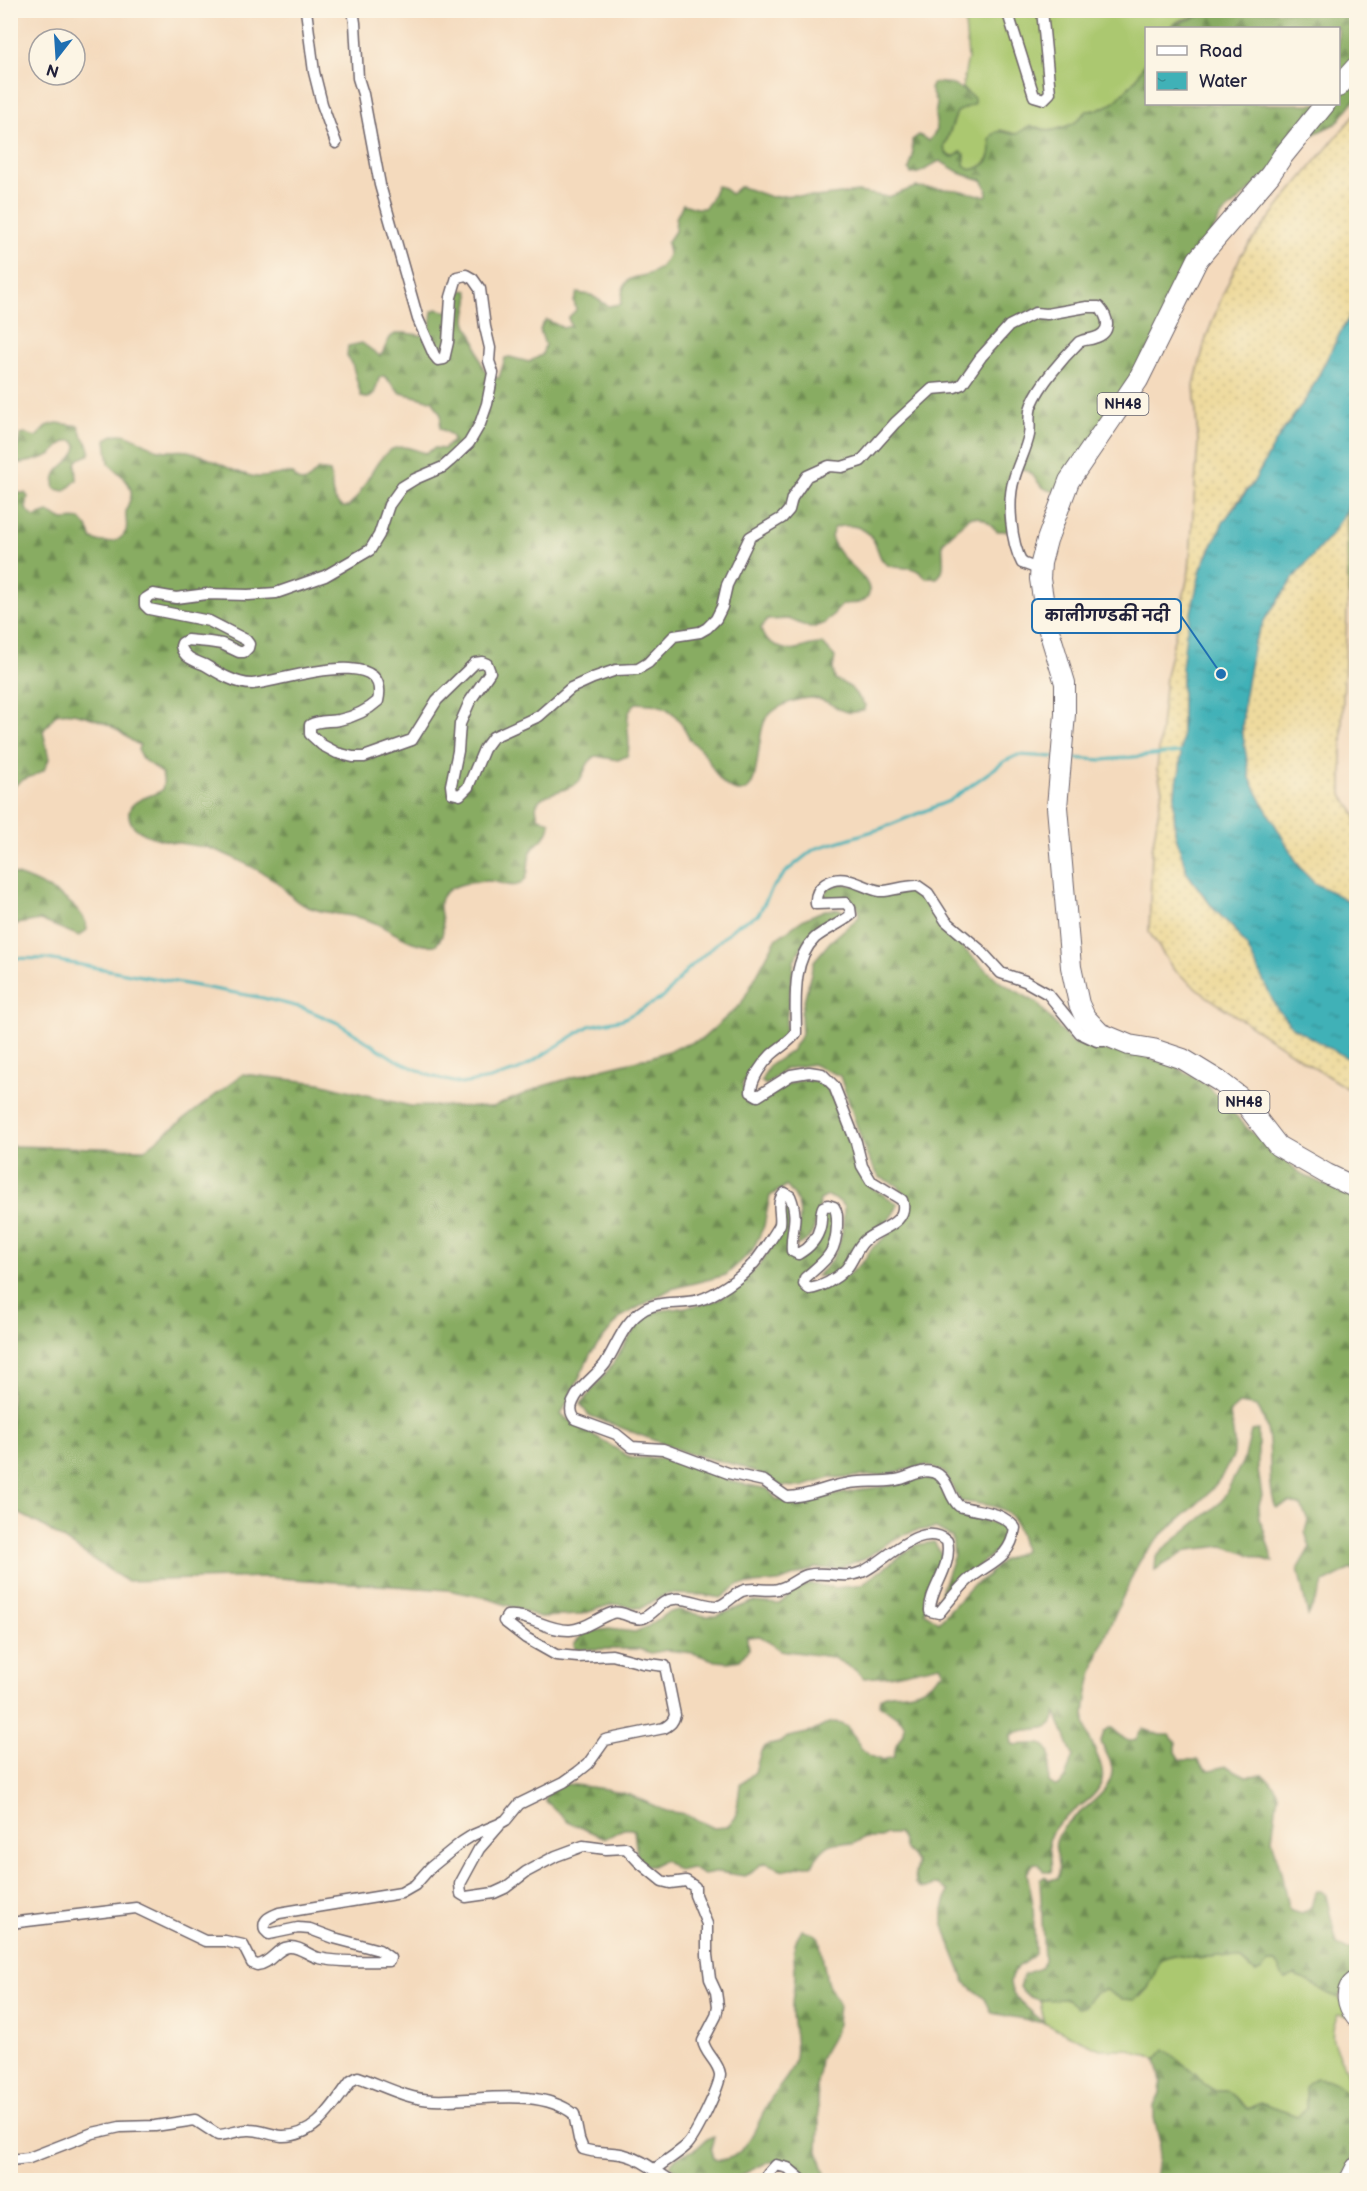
<svg xmlns="http://www.w3.org/2000/svg" width="1367" height="2191" viewBox="0 0 1367 2191" font-family="'Balsamiq Sans','Playpen Sans Deva',sans-serif">
	<defs>
		<pattern id="forest-firs" width="22" height="20" patternUnits="userSpaceOnUse" patternTransform="scale(1.5)"><rect width="22" height="20" fill="#88ac62"/><path d="M5 1l3.5 6h-7zM16 11l3.5 6h-7z" fill="#6f8c52"/></pattern>
		<pattern id="sand-dots" width="8" height="8" patternUnits="userSpaceOnUse" patternTransform="scale(1.5)"><rect width="8" height="8" fill="#eeda9e"/><path d="M2 2h.1M6 6h.1" fill="none" stroke="#ccbb89" stroke-width="1.8" stroke-linecap="round"/></pattern>
		<pattern id="water-ripples" width="26" height="14" patternUnits="userSpaceOnUse" patternTransform="scale(1.5)"><rect width="26" height="14" fill="#40b1b7"/><path d="M2 4q2-2 4 0t4 0M15 11q2-2 4 0t4 0" fill="none" stroke="#359096"/></pattern>
	</defs>
	<rect width="100%" height="100%" fill="#fcf5e5"/>
	<filter id="ink" filterUnits="userSpaceOnUse"><feTurbulence type="fractalNoise" baseFrequency=".0167" numOctaves="2"/><feDisplacementMap in="SourceGraphic" scale="12" xChannelSelector="R" yChannelSelector="G"/><feConvolveMatrix kernelMatrix="1 2 1 2 8 2 1 2 1" color-interpolation-filters="sRGB"/></filter>
	<filter id="wash" filterUnits="userSpaceOnUse"><feTurbulence type="fractalNoise" baseFrequency=".008" numOctaves="4" result="noise"/><feDisplacementMap in="SourceGraphic" scale="24" xChannelSelector="R" yChannelSelector="G"/><feGaussianBlur stdDeviation="1.35" result="paint"/><feColorMatrix in="noise" values="0 0 0 0 0 0 0 0 0 0 0 0 0 0 0 0 0 1.4 0 .05"/><feComposite in="paint" operator="in"/></filter>
	<g filter="url(#wash)">
		<rect width="100%" height="100%" fill="#f4dabd"/>
		<path fill="#abc86f" stroke="#667555" stroke-width="1.5" d="M964,11h241l-4,4 -21,5 -12,8h-22v33l-10,18 -22,24 -17,7 -10,1 -14,13 -15,5 -9,2 -11,-4h-11l-10,7 -17,-4c-7,17 -8,36 -30,40l-6,-5 1,-10 -16,1 -5,-7 13,-37 12,-6 5,-8 -12,-10 6,-30z
			M1173,1955l20,3 27,-2 20,3 10,10c9,-3 17,-7 26,-7l4,6 16,5 1,4c15,3 28,19 42,20l8,19 -9,-1c-14,28 2,35 9,59 3,8 2,15 2,24l-8,-11h-35v22l-9,7 -37,-13 -12,6 -20,-18h-13l-12,-7 -7,-10 -31,-24 -9,9 -7,-4 -10,-1 -12,-5h-27l-56,-26 -4,-22c7,-2 19,-4 25,-2 8,3 8,8 18,8l11,-13 11,-5 5,3 30,5 8,-9 13,-29z"/>
		<path fill="url(#forest-firs)" stroke="#55674e" stroke-width="1.5" fill-rule="evenodd" d="M1205,11h151v87l-19,25 -25,12 -91,81 -59,111 -103,165c-6,-1 -11,-1 -15,-4 -11,-8 -12,-22 -29,-19l-7,8 1,50 -2,4h-10c-8,-8 -14,-16 -27,-14l-27,25c-2,12 5,27 -6,36h-11c-16,-17 -21,-6 -38,-13 -14,-6 -6,-29 -31,-38 -9,-2 -15,-2 -23,1l-3,9c3,8 7,15 12,20 9,10 41,33 18,45 -6,3 -12,0 -19,3l-17,18 -10,4 -5,1 -21,-9 -22,1 -6,8c1,8 4,11 11,15 22,15 29,0 51,1l12,13 -2,12 2,10 15,8 15,18 -1,5c-24,8 -25,-6 -46,-11 -15,-4 -40,6 -50,17 -13,13 -6,74 -25,75 -24,1 -29,-26 -41,-40 -4,-5 -9,-7 -13,-13 -6,-11 -10,-22 -22,-29 -9,-6 -20,-5 -31,-6 -17,14 -2,35 -9,53l-9,4 -22,-4c-11,6 -10,17 -18,26 -11,13 -53,8 -39,36l11,4c0,15 -12,18 -19,30 -5,9 0,22 -8,30 -11,9 -24,-2 -36,-1 -13,0 -34,3 -43,13 -13,13 10,36 -9,51 -24,3 -45,-17 -67,-25 -24,-8 -46,-4 -70,-18 -9,-6 -15,-16 -24,-22 -12,-9 -51,-28 -65,-32 -19,-4 -72,-7 -79,-28 -7,-21 21,-22 32,-30 8,-28 -20,-19 -24,-41l2,-4c-9,-3 -16,-11 -24,-16 -13,-8 -45,-21 -60,-15l-13,17 6,28 -5,11c-12,9 -26,7 -33,21v-298h14l3,4 -2,12 8,8 14,-5 15,8 17,-1 7,8 5,12c11,5 28,5 34,-8 2,-7 -1,-12 0,-19 1,-10 9,-14 3,-27 -4,-8 -14,-15 -20,-21l-3,-24c16,-16 35,4 50,9 11,4 21,0 32,2 24,6 45,23 69,26 13,1 24,-6 36,-3l3,5 5,3 6,-1 11,-11 12,2c4,14 -2,25 12,35h6c18,-13 28,-62 55,-60 8,0 15,5 23,6l9,-5 9,1 9,-9 -2,-5 -11,-7 1,-13 -8,-14 -32,-8 -17,-17 -5,2c-3,10 -5,26 -18,18l-9,-33 -5,-7 1,-10 14,-3 18,13c6,-6 5,-12 10,-18 9,-11 28,0 39,-3l3,-24 5,-2 11,3c6,-7 9,-19 15,-22l5,1c4,11 -2,17 -2,28 0,7 7,15 9,22 5,14 5,36 24,37l6,-20 5,-1 19,5 13,-7 3,-10 -5,-15 2,-5 5,-5 16,8 8,-2 -3,-8 8,-8 -2,-9 3,-8 14,2 17,11 13,-2c2,-38 18,-20 37,-35 5,-3 8,-10 11,-16l-2,-10 8,-12 1,-13 7,-14 13,4h8c9,-6 7,-14 13,-22l5,1 9,7 8,-7h3l29,10 22,-2 22,2 43,-5 30,5 28,-10 41,3 28,6 2,-1v-6l-5,-9 -20,-6 -22,-13c-11,4 -16,13 -29,13l-2,-5 4,-13 -1,-16 7,-5 10,6 8,-11 -2,-15 2,-11 -7,-15 3,-6c18,-2 28,5 41,15v6l-17,8 -13,35 1,5 4,4 5,1 7,-5 4,3 -1,10 7,5c18,-3 22,-14 19,-31 7,-13 15,-5 27,-5l13,-8 19,5 9,-2 15,-5 14,-13 11,-1 16,-7 22,-24 10,-18v43h192v-76h-170c11,-9 29,-7 37,-17z
			M57,423l22,3c1,12 14,17 10,29l-10,4 -3,4 1,17 -12,11 -10,-2c-6,-25 20,-23 22,-43l-3,-5c-13,-2 -15,9 -24,14 -13,6 -25,8 -39,9v-11l7,-7 2,-11 6,-1 10,3 11,-11z
			M1356,477v115l-8,4 -2,-85z
			M11,873c22,7 75,29 76,57l-8,6 -39,-16 -29,5z
			M842,884l68,7 11,6 19,27 27,28 33,30 36,20 36,41 37,8 30,4 34,10 33,19 42,45 53,45 55,25v374l-5,-4 -27,14 -16,33 -10,-48 12,-21 -5,-15 3,-12 -7,-14 -11,-4 -14,6c-13,-34 3,-69 -19,-101l-18,-3 -9,8c1,13 6,29 4,41 0,4 -4,9 -6,12 -19,40 -62,57 -86,93 -6,8 -10,19 -14,28 -18,38 -43,92 -43,134 0,20 21,42 17,60 -5,23 -43,34 -52,56 -4,11 4,24 1,36h-7l-5,-8 -5,-1 -7,10 6,30 2,51c-6,6 -14,10 -19,15 -20,22 16,41 28,54l-52,-10 -7,-14 -20,-17 -14,-35 -8,-25v-12l5,-19 -10,-6c-10,1 -15,7 -23,-1 -2,-23 10,-16 -10,-34l-3,-11 -4,-5h-12l-6,4h-17l-10,6c-22,-6 -31,4 -41,21 -10,-1 -12,2 -21,4 -9,3 -17,-4 -25,-6l-6,2 -9,8 -6,3 -26,-4 -15,3 -13,-7 -12,3 -15,-11 -12,6h-6l-9,-10 -3,-26c-13,-5 -17,5 -29,8l-37,-16 -23,-22 7,-18 54,7 24,6 36,16 19,3 29,14 13,-1 9,-10 4,-32 15,-13 6,-21 5,-5 12,-3 10,-6 24,-5 17,-9 7,-1 12,5 13,21 9,8 12,4 12,-3 2,-12 8,-13 1,-7 -4,-5 -22,-16 1,-6c9,-7 21,-3 32,-6 14,-3 22,-11 32,-21l-4,-6 -50,11 -26,2 -9,-8 -23,-13 -52,-7 -20,-14 -13,1 1,13 -8,10 -12,2 -12,-1 -23,-8 -26,-3 -16,3 -12,-4h-64l-1,-5 8,-9 12,-4 15,-2 26,3 12,-5 20,-14 12,-3 26,6h12l35,-14 27,2 19,-16 12,-4 26,4 26,-4 54,-39 18,-3 8,13 -18,57 15,10 33,-36 16,-11 13,-14 23,-11c-10,-46 -21,-42 -64,-49l-15,-28 -18,-8 -46,10 -50,3 -30,9 -20,-1 -13,-9 -28,-11 -53,-13 -99,-38 -7,-11 28,-35 28,-43 15,-14 48,-7 21,-6 38,-33 20,-30 5,-14 -1,-21 6,1c3,19 -3,37 1,56l9,2 17,-15 10,-36h5c8,35 -9,49 -29,73l18,8 20,-9 23,-19 9,-14 24,-20 14,-17 -2,-14 -11,-12 -18,-8 -12,-21 -27,-80 -28,-12 -26,5 -20,16 -5,-4 8,-15 22,-15 11,-17 -1,-21 13,-52 16,-19 29,-25 -1,-11c-15,-9 -22,-4 -35,-11l8,-9zM1056,1713l17,43c-5,11 -6,28 -18,30l-6,-4c-2,-9 3,-19 1,-28 -4,-18 -26,-6 -38,-10l-1,-8c10,-10 36,-3 42,-14 2,-2 2,-6 3,-9z
			M840,909l4,5 -39,26 -11,21 -10,76 -16,11 -26,36 5,17 19,-1 17,-14 21,-7 18,3 10,14 29,78 11,14 26,16c-2,13 -48,57 -60,66 -7,5 -14,7 -22,6 23,-17 28,-42 28,-69l-5,-6 -11,-5 -8,4c-4,16 -3,41 -23,45 2,-26 9,-39 -11,-59l-16,10 -6,30 -12,25 -26,24 -55,14 -50,28 -30,36 -30,62 70,43h29l35,9 38,15 35,7 8,10 21,4 68,-14 28,-4 29,-7 16,1 7,17 11,14 45,16 5,10 -10,15 -58,49 16,-45 -2,-18 -16,-9 -21,3 -23,9 -25,17 -30,12 -22,-1 -36,14 -41,3 -17,13 -17,-3 -38,-1 -25,14 -28,-4 -34,11 -39,2 -53,-19 -39,-8 -182,-13 -140,4 -83,-55 -32,-17v-363l134,3 98,-75 77,9 90,23 83,1 50,-21 58,-17 50,-12 51,-18 39,-35 35,-65 28,-20 21,-9z
			M1258,1430v40l4,26 -4,12 1,11 5,11 9,32 -50,-16 -35,4 -33,20 1,-13 12,-12 53,-43 24,-45 6,-26z
			M1109,1728h3c8,6 13,16 24,12l6,-11 18,6h10l6,8v9l5,8h16c12,15 13,10 29,6l20,10 16,-1 8,5 6,8 2,6 -6,45 9,33 7,35 3,4 11,3 9,-6 3,-12 3,-5h4l5,4 11,50 11,5 8,-3v27l-17,23c-14,-1 -27,-17 -42,-20l-1,-3 -10,5 -6,-5v-6l-4,-6h-7l-8,9 -6,1 -15,-13 -20,-3 -27,2 -20,-3 -12,4 -13,29 -14,12 -13,-1 -16,-10 -11,5 -11,13h-6l-11,-8c-18,0 -35,6 -46,-12l4,-13 16,-6 4,-8 -4,-80 4,-3 6,3 7,-2c8,-13 -6,-27 0,-40 10,-24 54,-39 55,-67 1,-11 -9,-20 -11,-30l3,-9z
			M802,1930l12,3 5,5 8,44 12,23 -3,26 -16,28 -3,25 2,41 -1,26 9,29h-21l-11,-13 -14,-7 -13,2 -37,18h-21l-10,-5 -25,-5 -5,-4c6,-12 14,-12 24,-16 8,-4 10,-12 20,-14l-3,12 3,11c31,8 44,-39 56,-59 9,-15 22,-24 25,-43 3,-17 -4,-34 -3,-51 0,-10 3,-21 3,-32 0,-17 -5,-29 7,-44z
			M1165,2049l31,25 8,10 11,7h13l20,18 12,-6 37,13 9,-7v-23l9,-8c4,1 10,0 14,2 36,12 28,75 15,100h-189l5,-37 -6,-25v-12l6,-12 1,-12 -5,-23z"/>
		<path fill="url(#sand-dots)" stroke="#887e6c" stroke-width="1.5" d="M1356,113v193l-16,27 -32,63 -30,42 -25,45 -20,24 -23,42 -9,20 -19,100v68l-2,33 -4,15 -2,18 1,29 12,41 26,35 20,20 14,19 45,80 64,36v31l-40,-25 -110,-73 -33,-27 -24,-37 3,-82 10,-60 -5,-21 9,-93 23,-105 9,-129 -4,-57 12,-47 17,-44 18,-39 50,-64z
			M1346,511l2,84 -6,129v71l14,20v90c-13,-7 -32,-14 -44,-24 -13,-12 -21,-29 -31,-45 -10,-18 -26,-39 -32,-60 -12,-46 -7,-114 15,-156 22,-40 58,-70 82,-109z"/>
		<path fill="url(#water-ripples)" stroke="#316a79" stroke-width="1.5" d="M1356,306v172l-10,33 -14,23 -37,42 -30,43 -11,24 -10,56 -2,31 8,48 13,26 37,64 14,15 42,22v158l-64,-36 -16,-20 -29,-60 -14,-19 -20,-20 -26,-35 -12,-41 -1,-29 2,-18 4,-15 2,-33v-68l4,-35 15,-65 23,-48 29,-38 25,-45 30,-42 32,-63z"/>
		<g fill="none" stroke-linecap="round" stroke-linejoin="round">
			<path stroke="#40b1b7" stroke-width="3" d="M1070,758l33,2 80,-8
				M10,958l38,1 215,39 40,10 35,15 58,37 35,16 30,8 29,-5 29,-9 70,-44 34,-7 41,-22 23,-27 50,-45 21,-10 15,-28 15,-17 26,-21 66,-20 69,-28 56,-40 13,-6 36,2"/>
		</g>
	</g>
	<g filter="url(#ink)">
		<g fill="none" stroke-linecap="round" stroke-linejoin="round">
			<defs>
				<path id="street" d="M306,10l8,62 8,32 14,39
					M353,10l2,13 3,55 5,16 17,91 38,134 16,36 4,5 6,-1 4,-17 3,-45 6,-20 9,-2 7,4 7,10 5,38 5,21 -1,13 4,12 -6,31 -7,20 -11,19 -19,18 -7,6 -28,12 -13,8 -13,18 -10,30 -9,15 -45,26 -49,17 -28,2 -41,-1 -31,4 -23,-4 -8,5v6l4,4 60,12 37,19 3,4 -1,4 -4,4h-5l-17,-8 -13,-2 -22,-2 -5,3 -1,3c2,11 14,15 24,19 13,8 31,19 47,19 26,-1 140,-43 126,17 -11,10 -25,16 -39,19 -11,2 -19,0 -29,5v9l12,11 15,8 16,4h11l48,-17 25,-40 38,-37 7,-1 5,2 3,8 -20,29 -10,23 -2,27 -7,34 1,8 8,2 8,-8 16,-38 9,-12 46,-21 32,-28 22,-10 23,-8 22,-1 10,-6 26,-27 26,-4 7,-4 9,-9 6,-12 5,-22 23,-48 32,-19 7,-8 3,-12 15,-22 22,-10 13,1 19,-6 34,-38 37,-34 23,-2 7,-3 19,-27 28,-31 26,-13 12,1 40,-7h12c10,11 13,26 -5,31 -6,2 -9,1 -15,4 -15,15 -39,42 -47,62 -5,11 -1,21 -3,31 -3,15 -11,29 -15,44 -7,22 -3,64 8,84l11,4 8,-4
					M1007,10l27,86 10,3 6,-6 -8,-83
					M499,1826l-20,23 -19,35 1,10 5,3 28,-4 11,-5 21,-16 30,-16 27,-10 23,3 20,-1 14,15 22,18 8,2 16,-2 9,6v8l12,29v31l3,24 6,13 2,14 -2,10 -13,25c2,13 15,20 17,33 1,11 -26,65 -34,72 -10,9 -21,15 -31,23
					M10,1923l126,-15 69,33h20l18,4 9,18 5,2c14,-1 19,-17 32,-18 11,-1 20,9 30,11 23,5 47,3 70,3l1,-3 -11,-8 -45,-12 -24,-9 -12,-1 -29,6 -4,-4c-3,-11 5,-13 14,-17l122,-20 14,-8 15,-17 32,-26 11,-7 26,-11 7,-4 13,-16 45,-22 14,-10 10,-8 17,-24 59,-12c7,-4 9,-6 11,-13l-10,-49 -23,-3 -30,-8 -34,2 -22,-2 -30,-17 -22,-17 3,-5c20,-3 40,15 63,14 16,-1 27,-12 42,-17 11,-3 21,8 31,5 12,-4 17,-18 31,-19 15,-2 30,8 45,7 9,-3 14,-11 23,-15 13,-5 24,1 36,-2 11,-2 19,-11 29,-14 19,-5 36,5 55,-3 23,-10 59,-53 85,-31 6,27 -18,48 -17,70l9,2c9,-11 18,-22 28,-32 21,-19 43,-20 48,-53 -15,-18 -36,-16 -56,-22 -10,-9 -9,-23 -20,-31 -15,-10 -28,3 -43,5 -17,3 -34,0 -51,4 -20,3 -36,13 -58,13l-23,-16 -36,-8 -65,-24 -31,-2 -16,-13 -41,-15c-4,-5 -5,-11 -2,-17 6,-15 22,-25 32,-38 13,-20 18,-42 40,-55 16,-9 37,-4 54,-9 15,-4 43,-23 53,-35 5,-4 27,-37 28,-41 2,-11 -5,-22 5,-31l5,3c10,24 0,33 2,55l6,3c11,-6 19,-14 22,-27 2,-7 0,-13 3,-20l5,-2 6,2c4,6 3,12 3,19 -1,29 -12,34 -32,52l-1,6 5,5c13,-2 27,-10 37,-20 7,-8 10,-20 18,-28 13,-12 46,-17 38,-41l-31,-19 -9,-15 -6,-24 -22,-56 -12,-12 -13,-2 -18,3 -33,21 -7,-4c0,-13 11,-28 20,-37 8,-8 18,-12 25,-22 0,-30 -5,-72 19,-95 11,-9 25,-14 36,-23l-1,-7 -4,-5 -30,1c-1,-9 2,-15 9,-20 19,-13 37,4 55,7 10,1 26,-6 38,-5l10,7 18,28 33,28 22,24 24,8 23,13 32,39 17,8h7
					M10,2160l19,-2 64,-25 27,-6 35,-1 40,-6 23,15c11,0 21,-6 32,-5 11,0 21,5 32,6 34,1 51,-31 69,-55l7,-4c24,8 48,22 75,23 43,2 105,-14 141,14l5,25 4,10c14,5 28,2 42,6 17,4 30,16 45,25
					M769,2180l-1,-6 8,-9 12,3 14,12"/>
				<path id="highway" d="M1338,87l18,-20
					M1325,104l-43,53 -12,18 -72,84 -60,121 -69,101 -22,59 -6,23 -1,16 7,45 18,59v31l-8,93 14,160 8,37 6,13 15,16 29,12 24,4 30,10 36,22 21,16 38,49 49,28 29,14
					M1356,1981c-13,9 -9,24 0,36
					M1350,2180l6,-12"/>
			</defs>
			<use href="#street" stroke="#6c6268" stroke-width="13"/>
			<use href="#highway" stroke="#6c6268" stroke-width="22"/>
			<use href="#street" stroke="#fff" stroke-width="10"/>
			<use href="#highway" stroke="#fff" stroke-width="20"/>
		</g>
	</g>
	<g text-anchor="middle" dominant-baseline="central" stroke-width="4.5" stroke-linejoin="round" paint-order="stroke">
		<g fill="#fcf5e5" stroke="#63616e" stroke-width="1.5">
			<rect x="1097.5" y="393" width="51" height="22" rx="4.5"/>
			<rect x="1218.5" y="1091" width="51" height="22" rx="4.5"/>
		</g>
		<g font-size="14" font-weight="bold" fill="#22223b">
			<text x="1123" y="404">NH48</text>
			<text x="1244" y="1102">NH48</text>
		</g>
	</g>
	<path fill="none" stroke="#1f6fb2" stroke-width="2" d="M1221 674L1181 616"/>
	<circle fill="#1f6fb2" stroke="#fcf5e5" stroke-width="2" cx="1221" cy="674" r="6"/>
	<rect fill="#fcf5e5" stroke="#1f6fb2" stroke-width="2" x="1032" y="599" width="149" height="34" rx="6"/>
	<g font-size="16" text-anchor="middle" font-weight="bold" fill="#22223b">
		<text x="1107" y="621">कालीगण्डकी नदी</text>
	</g>
	<rect width="1367" height="2191" fill="none" stroke="#fcf5e5" stroke-width="36"/>
	<rect x="1145" y="27" width="195" height="78" fill="#fcf5e5" stroke="#a5a1a1" stroke-width="1.5"/>
	<rect x="1157" y="46" width="30" height="9" fill="#ffffff" stroke="#a5a1a1" stroke-width="1.5"/>
	<text x="1199" y="57" font-size="18" fill="#22223b">Road</text>
	<rect x="1157" y="72" width="30" height="18" fill="url(#water-ripples)" stroke="#a5a1a1" stroke-width="1.5"/>
	<text x="1199" y="87" font-size="18" fill="#22223b">Water</text>
	<g transform="translate(57 57) rotate(197)"><circle r="28" fill="#fcf5e5" stroke="#a5a1a1" stroke-width="1.5"/>
	<path d="M0-4.5L10 22L0 15L-10 22Z" fill="#1f6fb2"/>
	<text y="-9" font-size="16" font-weight="bold" text-anchor="middle" fill="#22223b">N</text>
	</g>
</svg>
